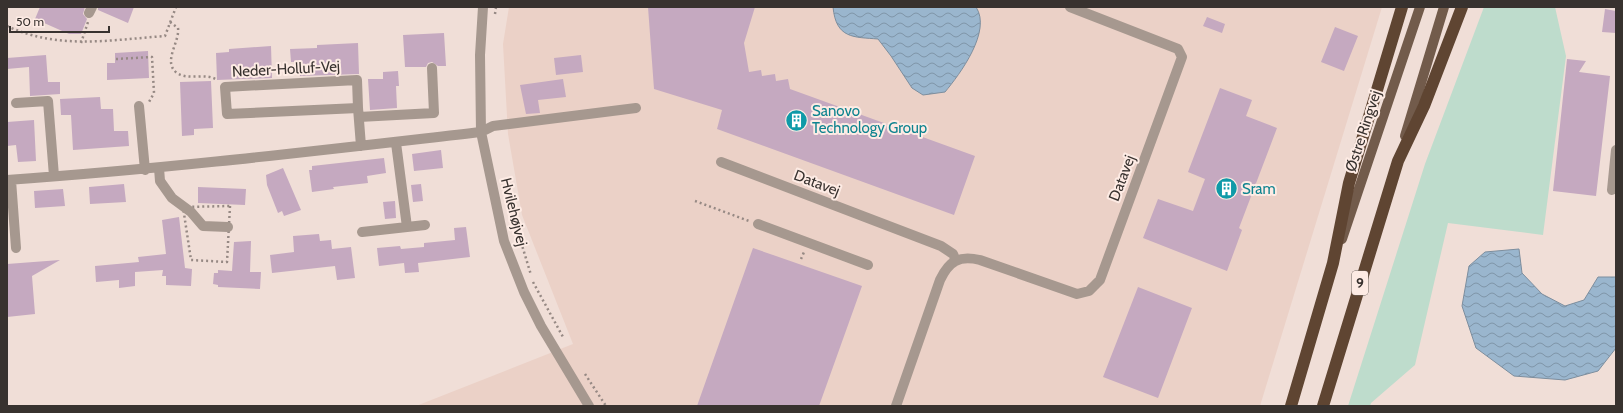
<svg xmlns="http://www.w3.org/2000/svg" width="1623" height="413" viewBox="0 0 1623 413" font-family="Cabin,sans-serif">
	<defs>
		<pattern id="water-waves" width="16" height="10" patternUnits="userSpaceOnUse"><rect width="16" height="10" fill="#9ab6ce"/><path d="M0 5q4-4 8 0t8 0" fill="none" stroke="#7f95a8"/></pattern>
	</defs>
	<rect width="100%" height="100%" fill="#f0ded7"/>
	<path fill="#ebd1c7" d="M509,7h873l-122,399h-844l157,-62 -51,-129 -14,-81 -5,-90z"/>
	<path fill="#bedccc" d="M1484,7h71l11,49 -23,179 -95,-12 -33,142 -44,38 -1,3h-22l77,-242z"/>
	<path fill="url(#water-waves)" stroke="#7d8e9e" d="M833,7h143c16,24 -16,67 -31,85l-22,3 -11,-7 -21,-32 -13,-17c-24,-2 -42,0 -45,-32z
		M1519,249l3,24 20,21 23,12 19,-6 14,-23h18v71l-18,23 -33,9 -51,-4 -38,-28 -14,-42 7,-40 16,-14z"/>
	<path fill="#c5a9c0" d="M40,7h45l-2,7 4,5 -6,15h-12l-34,-15z
		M98,7h36l-6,16 -30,-13z
		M648,7h107l-11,36 5,29 12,-2 1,6 13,-2 1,7 12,-2 2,10 185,67 -21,59 -237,-86 5,-19 -68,-21z
		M1605,9l11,2v22l-14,-1z
		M1207,17l18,7 -3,9 -19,-7z
		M1335,27l23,9 -14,35 -23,-9z
		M444,33l2,33h-8l-6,-4 -4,1 -2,4h-21l-2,-32z
		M358,43l1,31 -59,2 -2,-14h-7l-1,-13 27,-1v-3z
		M271,46l1,32 -55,2 -1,-27 13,-1v-3z
		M148,51l1,27 -42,2v-17h8v-10z
		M46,55l2,27h12v12l-30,2 -1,-29 -22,2v-11z
		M581,55l2,17 -27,3 -2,-17z
		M1567,59l19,2 -7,11 31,4 -14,120 -43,-5z
		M398,71l1,15h-3l1,22 -27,2 -2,-31h15v-7z
		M563,79l3,18 -28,3 2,13 -14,1 -6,-29z
		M211,81l2,47 -19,1v6l-12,1 -2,-54z
		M1220,88l32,12 -6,16 31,12 -38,100 3,2 -15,41 -84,-33 15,-39 35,12 12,-32 -17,-7z
		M100,97l1,12h12l1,22h14l1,15 -56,4 -2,-35h-10l-1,-16z
		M34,120l2,41 -18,1 -2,-17 -9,1v-24z
		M441,150l2,18 -29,3 -2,-17z
		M384,158l2,15 -19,3 1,7 -35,4 1,2 -22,3 -3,-22h3v-4z
		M283,168l18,42 -17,6 -2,-5 -4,2 -11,-28 -1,-10z
		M124,184l2,18 -36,2 -1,-17z
		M421,184l2,17 -10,1 -2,-17z
		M198,187l48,2 -1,16 -47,-2z
		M63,189l2,17 -30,2 -1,-17z
		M395,201l1,17 -11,1 -2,-17z
		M179,217l6,51 7,1 -1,17 -25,-1v-9h-4l1,-6 -28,2v14l-16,2v-8l-23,2 -1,-16 44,-4 -1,-5 28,-3 -4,-34z
		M466,227l4,30 -52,6 1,9 -14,1 -1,-10 -25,3 -2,-18 23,-2 1,3 23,-2v-4l31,-3 -1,-12z
		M319,234l1,7 11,-1 1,9 19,-2 4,31 -18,2 -2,-14 -63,7 -2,-18 24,-3 -1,-16z
		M251,241l-1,31h11l-1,17 -42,-2v-2l-5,-1 1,-11h4v-3l14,1 2,-29z
		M753,248l109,38 -43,120h-122z
		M60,260l-28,16 3,38 -28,3v-53z
		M1138,287l54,21 -34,90 -55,-21z"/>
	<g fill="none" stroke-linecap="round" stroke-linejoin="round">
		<path stroke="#968984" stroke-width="2.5" stroke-dasharray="2 3" stroke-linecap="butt" d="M495,14l1,-7
			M170,22l8,6c2,14 -16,34 -1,45 12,8 29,-1 40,7
			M7,26c51,24 103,14 158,10l11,-29
			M81,43l7,-21
			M116,59l36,-2 2,36 -5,9
			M508,199l23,76
			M695,201l54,20
			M230,206l-3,56 -36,-2 -8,-53z
			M801,259l3,-7
			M533,282l30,55
			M585,374l21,32"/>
		<path stroke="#a6988f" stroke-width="10" d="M483,7l-3,48 1,77 23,109 20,51 17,34 48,80
			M89,13l3,-6
			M16,103l32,-2 6,75
			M139,106l6,64
			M358,108l-1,-28 -132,7 2,27 131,-6 3,38
			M359,117l75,-4 -2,-45
			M396,143l11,84
			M721,162l220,84 12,8 3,7
			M159,168l1,13 12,17 19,14 12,14 25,1
			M7,180c159,-11 316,-30 474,-48l12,-6 143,-18
			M11,180l5,68
			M1612,190l4,-40
			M758,224l110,41
			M362,232l63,-7
			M896,406l44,-126c9,-19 19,-25 40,-20l97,34 12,-3 11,-11 82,-223 -4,-8 -108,-42"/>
		<path stroke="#725b4b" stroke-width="10" d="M1405,136l39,-129
			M1342,239l78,-232"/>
		<path stroke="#5f4532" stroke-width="12" d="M1291,406l42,-143 16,-80 53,-176
			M1323,406l75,-245 26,-55 38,-99"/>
	</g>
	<defs>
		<symbol id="building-disc" viewBox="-11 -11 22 22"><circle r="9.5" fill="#0f9aa8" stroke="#fdebe4"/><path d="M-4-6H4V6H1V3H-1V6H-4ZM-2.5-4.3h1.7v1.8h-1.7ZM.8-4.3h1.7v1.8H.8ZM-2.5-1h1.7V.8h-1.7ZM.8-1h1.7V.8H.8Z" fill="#fff"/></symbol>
	</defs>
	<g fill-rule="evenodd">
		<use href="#building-disc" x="784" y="108" width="25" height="25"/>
		<use href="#building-disc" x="1214" y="176" width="25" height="25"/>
	</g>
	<g text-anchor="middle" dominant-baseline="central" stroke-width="4" stroke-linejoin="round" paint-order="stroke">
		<rect fill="#fdebe4" stroke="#736a65" stroke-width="1" x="1352" y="271" width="16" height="24" rx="3"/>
		<g font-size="14" font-weight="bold" fill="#38322f">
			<text x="1360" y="283">9</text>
		</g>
		<g font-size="15" fill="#38322f" stroke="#fdebe4">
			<text transform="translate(286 69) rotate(-3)">Neder-Holluf-Vej</text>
			<text transform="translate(1363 131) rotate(-72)">Østre Ringvej</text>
			<text transform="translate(1122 178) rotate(-69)">Datavej</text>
			<text transform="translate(817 183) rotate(21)">Datavej</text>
			<text transform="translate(514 212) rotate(76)">Hvilehøjvej</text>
		</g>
		<g font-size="15" fill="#0d838f" stroke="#fdebe4" text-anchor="start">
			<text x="812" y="111">Sanovo<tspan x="812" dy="17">Technology Group</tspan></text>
			<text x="1242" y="189">Sram</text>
		</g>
	</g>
	<rect width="1623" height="413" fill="none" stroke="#38322f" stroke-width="16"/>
	<path d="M10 26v6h99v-6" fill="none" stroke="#38322f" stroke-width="2"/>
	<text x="16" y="26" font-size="12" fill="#38322f" stroke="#fdebe4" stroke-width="3" paint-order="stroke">50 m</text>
</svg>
